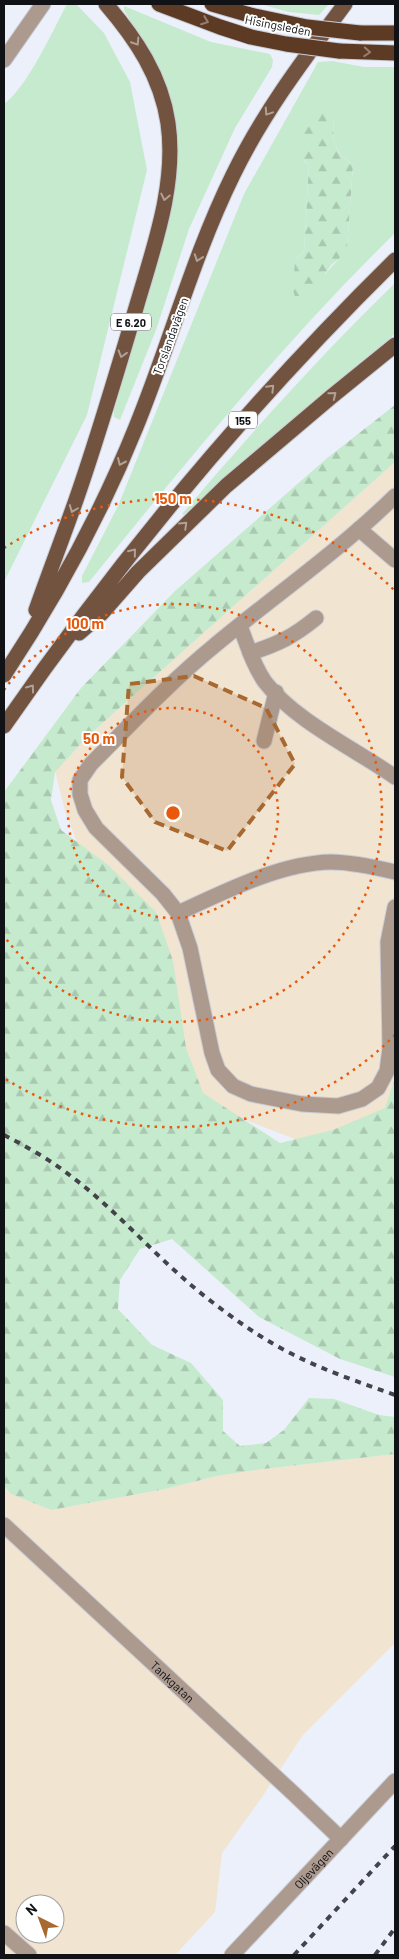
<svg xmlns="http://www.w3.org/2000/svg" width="399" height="1959" viewBox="0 0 399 1959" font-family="Barlow,sans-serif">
	<defs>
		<pattern id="forest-firs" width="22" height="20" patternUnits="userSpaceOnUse" patternTransform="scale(1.25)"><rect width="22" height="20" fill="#c6eace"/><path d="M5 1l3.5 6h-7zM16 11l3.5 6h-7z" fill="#a9c8b0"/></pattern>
	</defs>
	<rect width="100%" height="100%" fill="#ecf0fb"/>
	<path fill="#f1e4d0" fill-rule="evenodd" d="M395,462v716l-198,-77 -103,-214 -29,-76 -10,-40 32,-34z
		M395,1454v189l-92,92 -41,62 -40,56 -7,59 -40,43h-171v-469l7,8 40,16 114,-21 52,-13 46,-7zM25,1904h30v30h-30z"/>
	<path fill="#c6eace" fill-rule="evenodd" d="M67,4h9l28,29 26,49 17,88 -60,245 -83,167v-478c24,-18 48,-72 63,-100z
		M260,4h69l-10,11 -30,-3z
		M124,6l87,36 59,12 3,6 -1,7 -37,61 -46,101 -33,101 -36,90 -6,-3v-6l25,-86 27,-107 -5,-144 -37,-64z
		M332,61l32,6h31v166c-110,108 -209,229 -306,349l-7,1v-7l36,-70 126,-312 74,-132zM334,116c-1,25 -3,33 19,49l-6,83c-5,11 -16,17 -22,27l-30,-15 9,-9 5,-86 -5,-4z
		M395,283v51l-156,131 -55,50 -2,-1c68,-80 138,-158 213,-231z"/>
	<path fill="url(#forest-firs)" d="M313,111l21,5c-1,24 -3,34 19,49l-6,83 -3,7 -13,10 -14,21 -12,10h-10l-2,-5 2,-31 9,-9 5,-86 -9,-9 6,-44z
		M395,405v57l-308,275 -32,35 -4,28 10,30 47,35 48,47 17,49 13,87 17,45 77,50 53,-13 52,-22 10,-30v299l-55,-18 -81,-42 -87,-78 -32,10 -20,31 -2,29 34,36 39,18 32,37v31l17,15 26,-3 18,-13 25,-32 25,1 45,16 16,2v37l-132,15 -46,7 -52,13 -114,21 -40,-16 -7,-8v-694l77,-104 94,-97 151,-132z"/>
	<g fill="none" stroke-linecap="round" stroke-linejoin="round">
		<defs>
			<g id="minor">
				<path d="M4,60l39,-56"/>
				<path d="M395,496c-56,55 -121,100 -181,150 -44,36 -83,78 -123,118l-11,16v14l5,16 11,18 67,66 15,19 12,35 22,105 6,17 15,16 18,8 51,10 36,2 24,-7 16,-11 9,-17 3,-23 -2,-106 7,-35"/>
				<path d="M359,529l36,31"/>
				<path d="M240,626c7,18 13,39 25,56 30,39 90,67 130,95"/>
				<path d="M250,653c28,-9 43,-16 66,-35"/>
				<path d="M264,741l12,-49"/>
				<path d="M178,913c46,-21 102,-50 153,-51 21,0 43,5 64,10"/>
				<path id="s1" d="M4,1525l290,269 47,45"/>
				<path d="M4,1933l25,22"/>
				<path id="s2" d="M232,1955l163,-174"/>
			</g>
			<path id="major" d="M36,610c13,-37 27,-73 40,-110 22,-63 41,-128 60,-192 17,-59 41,-123 32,-185 -7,-47 -32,-84 -62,-119
				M79,633l23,-20 36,-41 88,-86 105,-89 64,-52
				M4,675c51,-77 97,-161 132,-248 34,-83 57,-171 97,-252 30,-62 71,-116 112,-171
				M4,726c115,-167 247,-324 391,-466"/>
			<path id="highway" d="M159,4l61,23 31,10
				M212,4l38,11
				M360,33h35
				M339,51l56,2"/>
		</defs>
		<use href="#minor" stroke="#c9ccd6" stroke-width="17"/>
		<use href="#major" stroke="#c9ccd6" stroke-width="17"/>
		<use href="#highway" stroke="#c9ccd6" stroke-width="17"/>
		<use href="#minor" stroke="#ac9a8e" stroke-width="15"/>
		<use href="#major" stroke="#72533f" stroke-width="15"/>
		<use href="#highway" stroke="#5d3a23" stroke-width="15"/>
		<path stroke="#43444a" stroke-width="4" stroke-dasharray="6 6" stroke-linecap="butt" d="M4,1135c23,12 47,25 68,42 48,36 87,84 135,121 28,22 58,43 89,58 32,16 66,27 99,39
			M294,1955l101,-109
			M375,1955l20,-27"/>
		<defs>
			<path id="highway-bridge" d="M250,15l57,12 53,6
				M251,37l35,7 53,7"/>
		</defs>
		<use href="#highway-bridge" stroke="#c9ccd6" stroke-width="17" stroke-linecap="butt"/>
		<use href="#highway-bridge" stroke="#5d3a23" stroke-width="15"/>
	</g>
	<defs><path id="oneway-chevron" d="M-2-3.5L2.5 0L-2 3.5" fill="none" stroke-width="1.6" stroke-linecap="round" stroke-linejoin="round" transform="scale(1.25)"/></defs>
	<g stroke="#967f70">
		<use href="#oneway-chevron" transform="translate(205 21) rotate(21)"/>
		<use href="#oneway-chevron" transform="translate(367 52) rotate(4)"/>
	</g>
	<g stroke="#b1a095">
		<use href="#oneway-chevron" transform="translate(136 42) rotate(57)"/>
		<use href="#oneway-chevron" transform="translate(268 112) rotate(124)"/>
		<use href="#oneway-chevron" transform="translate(165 197) rotate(102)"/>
		<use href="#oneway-chevron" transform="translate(198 258) rotate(110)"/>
		<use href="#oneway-chevron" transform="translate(122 354) rotate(107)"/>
		<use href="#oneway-chevron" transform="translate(271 388) rotate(-46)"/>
		<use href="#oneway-chevron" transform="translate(333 395) rotate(-39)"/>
		<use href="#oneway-chevron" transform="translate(121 462) rotate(114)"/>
		<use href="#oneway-chevron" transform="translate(73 509) rotate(111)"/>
		<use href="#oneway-chevron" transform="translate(184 525) rotate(-44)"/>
		<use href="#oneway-chevron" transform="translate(133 552) rotate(-51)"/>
		<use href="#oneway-chevron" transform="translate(31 688) rotate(-54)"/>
	</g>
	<path fill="#a86930" fill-opacity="0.2" stroke="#a86930" stroke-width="4" stroke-dasharray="10 6" stroke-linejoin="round" d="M194,676l72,32 29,56 -68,87 -72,-29 -33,-45 7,-93z"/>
	<g fill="none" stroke="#e8590c" stroke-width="2.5" stroke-dasharray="2.5 5">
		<circle cx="173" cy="813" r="105"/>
		<path d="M4 690A209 209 0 1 1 4 936"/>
		<path d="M395 1035A314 314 0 0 1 4 1078M4 548A314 314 0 0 1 395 591"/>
	</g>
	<g text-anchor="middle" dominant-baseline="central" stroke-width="4" stroke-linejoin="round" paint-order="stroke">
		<g fill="#fff" stroke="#58595c" stroke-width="1">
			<rect x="111" y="313.5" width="40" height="17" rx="4"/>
			<rect x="229" y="411.5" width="28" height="17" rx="4"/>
		</g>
		<g font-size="11" font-weight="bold" fill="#111216">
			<text x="131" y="322">E 6.20</text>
			<text x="243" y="420">155</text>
		</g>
		<g font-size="12" fill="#111216" stroke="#fff">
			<text transform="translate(278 25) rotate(11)">Hisingsleden</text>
			<text transform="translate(170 336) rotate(-70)">Torslandavägen</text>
			<text stroke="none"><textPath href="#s1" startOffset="230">Tankgatan</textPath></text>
			<text stroke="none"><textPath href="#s2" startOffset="119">Oljevägen</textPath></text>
		</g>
	</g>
	<circle cx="173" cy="813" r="8" fill="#e8590c" stroke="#fff" stroke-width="2.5"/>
	<g font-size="15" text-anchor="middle" font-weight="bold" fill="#e8590c" stroke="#fff" stroke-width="4" stroke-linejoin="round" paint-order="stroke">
		<text x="173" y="504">150 m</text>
		<text x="85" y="629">100 m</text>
		<text x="99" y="744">50 m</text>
	</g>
	<rect width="399" height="1959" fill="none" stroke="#111216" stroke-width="10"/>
	<g transform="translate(40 1919) rotate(318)"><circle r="24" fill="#ffffff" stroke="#a0a0a2"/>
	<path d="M0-4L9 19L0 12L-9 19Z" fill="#a86930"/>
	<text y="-8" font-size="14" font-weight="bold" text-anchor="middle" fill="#111216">N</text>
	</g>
</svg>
